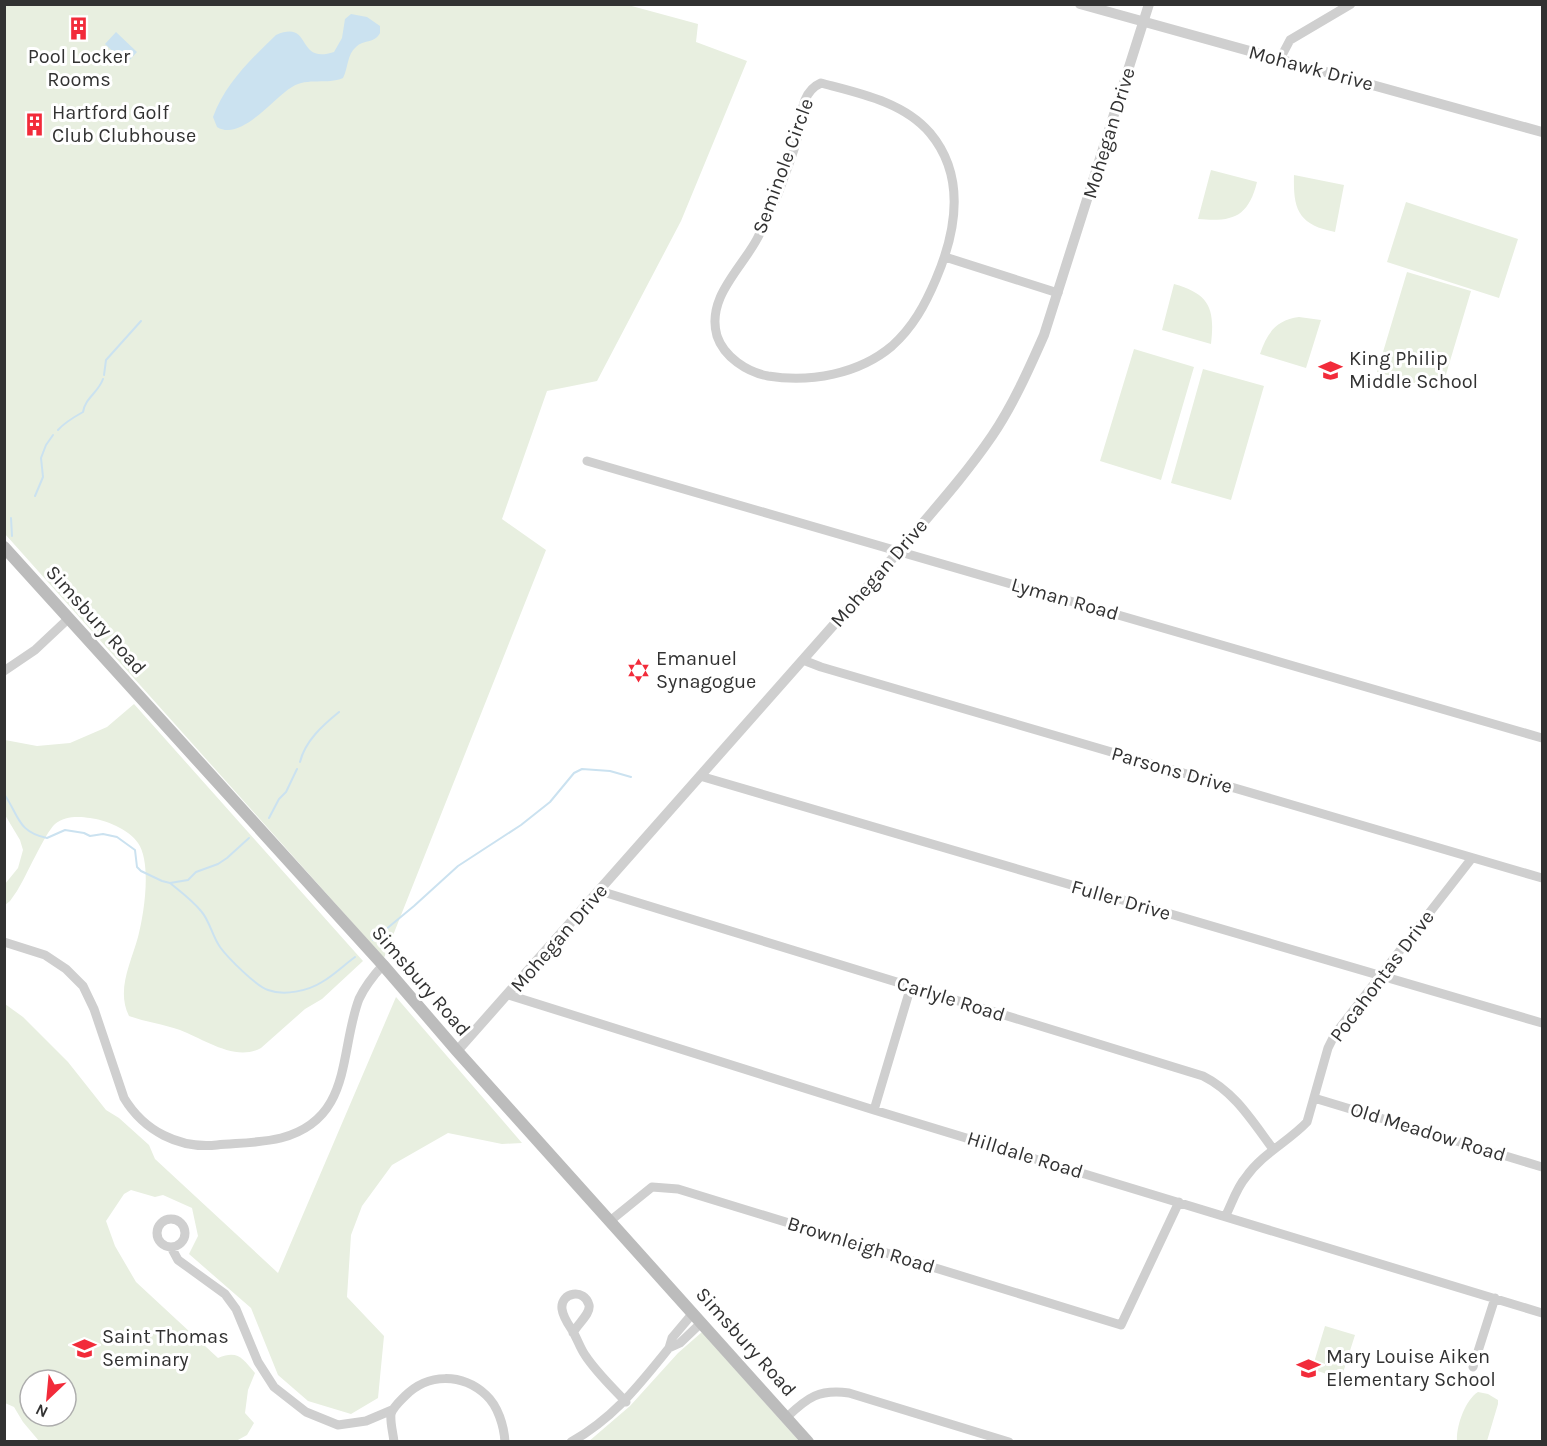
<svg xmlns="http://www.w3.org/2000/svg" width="1547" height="1446" viewBox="0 0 1547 1446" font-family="Karla,sans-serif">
	<rect width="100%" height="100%" fill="#fff"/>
	<path fill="#e8efe0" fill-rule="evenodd" d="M4,5h624l70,19 -2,18 51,19 -66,160 -84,160 -50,10 -45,128 44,31 -162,408 -379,-424z
		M1211,170l46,12c-9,36 -25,40 -59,37z
		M1294,175l50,10 -9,47c-37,-7 -42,-23 -41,-57z
		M1406,202l112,37 -19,59 -112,-36z
		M1407,272l64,19 -30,100 -64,-19z
		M1174,284c36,10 41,25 37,60l-49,-14z
		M1299,317l22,3 -15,48 -46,-14c7,-21 16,-34 39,-37z
		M1134,349l60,18 -33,113 -61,-19z
		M1203,369l61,17 -33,114 -60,-17z
		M134,704l229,257 -41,38 -17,10 -44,39c-26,14 -57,-9 -81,-18 -17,-6 -34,-8 -51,-14 -13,-26 2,-53 9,-79 6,-23 14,-74 0,-94 -9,-14 -33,-23 -48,-25 -11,-2 -26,-2 -35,6 -10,9 -29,53 -38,67l-7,10 -5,4v-21l13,-16 5,-18 -3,-10 -15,-25v-75l32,6 33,-3 37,-16z
		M396,997l126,146 -20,1 -54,-11 -56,32 -30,41 -11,29 -4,62 37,39 -6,62 -27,16 -43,-13 -30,-26 -27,-67 -62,-54 9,-18 -6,-28 -29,-13 -8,2 -24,-7 -7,4 -18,27 9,25 21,36 82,76c20,-8 24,0 37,15l-7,17 -3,23 9,10 -7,12 -11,6h-197l-16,-19 -9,-15 -9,-4v-399l18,13 45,45 38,48 13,8 30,27 6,14 123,114zM30,1380h36v36h-36z
		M1325,1326l30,9 -14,44 -29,-10z
		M702,1332l97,109 -211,1 42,-36 48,-53z
		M1478,1392l10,2 10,6v4l-11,37h-30c-1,-14 8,-41 21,-49z"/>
	<path fill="#cbe2f0" d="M351,14l16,3 13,9v7c-6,11 -16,6 -24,14 -9,7 -8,22 -13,31 -16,7 -35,-1 -51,9 -19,11 -51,55 -75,40l-4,-10c12,-33 38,-58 63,-82 37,-16 19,30 58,17l8,-14 3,-19z
		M116,32l21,20 -11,12 -21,-20z"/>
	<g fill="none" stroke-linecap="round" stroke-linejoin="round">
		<path stroke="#cbe2f0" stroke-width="2" d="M104,375l2,-15 35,-39
			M58,430c6,-7 16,-13 25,-18 2,-14 15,-19 20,-33
			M35,496l8,-19 -2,-19 5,-13 7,-10
			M11,518l1,18
			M300,762c5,-21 23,-37 39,-50
			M4,794c15,21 13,38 43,44l18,-8 19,3 6,3 13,-2 14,3 18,13 2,17 4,4 21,10 8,2 18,-3 8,-8 22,-8 9,-6 22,-20
			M269,818l10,-19 7,-7 11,-23
			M170,883c11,9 22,17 31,28 9,10 11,25 19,36 8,11 36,39 48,43 16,6 40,1 54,-8 12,-7 22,-17 33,-25
			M373,940l41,-34 44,-40 63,-41 29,-23 24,-29 8,-4 28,2 21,6"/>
		<path stroke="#cfcfcf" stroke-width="9" d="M1280,59l10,-19 61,-36
			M821,83c38,10 83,19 109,50 36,43 26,99 6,146 -11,26 -23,48 -44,67 -33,28 -82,37 -124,30 -21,-4 -44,-19 -51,-40 -11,-38 24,-67 40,-97 8,-15 14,-30 21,-45 6,-17 13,-34 18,-51 6,-20 2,-50 25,-60z
			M945,257l113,36
			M587,461l955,277
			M803,660l18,7 721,211
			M4,671l31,-21 33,-31
			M700,776l842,247
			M600,891l603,185c32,16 49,45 70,73
			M4,942l41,13 21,14 17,17 11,23 30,89c20,33 55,51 93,47 21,-2 44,-2 64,-7 72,-19 58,-86 78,-139 6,-13 14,-23 24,-34
			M509,995l365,115 668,203
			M1314,1098l228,69
			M874,1110l37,-124
			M1226,1215c6,-12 11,-28 20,-38 16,-23 42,-35 61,-55l21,-74 7,-14 137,-176
			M157 1233a14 14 0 1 1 28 0a14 14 0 1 1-28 0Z
			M610,1221l42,-34 26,2 443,136 58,-123
			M171,1247l7,13 47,34 11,15 22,53 16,25 32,25 32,13 28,-4 26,-11
			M573,1333c4,-9 18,-19 16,-28 -4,-17 -29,-13 -27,4 1,8 6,15 10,21 5,8 8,18 13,25 11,17 27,32 41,47
			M669,1348l11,-5 22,-21
			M1473,1367l22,-69
			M787,1417c21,-20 32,-28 62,-24l160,49
			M394,1442c-1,-10 -4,-19 -3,-28 2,-7 10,-14 14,-18 23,-23 57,-23 81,-1 12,11 18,31 19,47
			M571,1442c43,-24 68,-57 98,-94l3,-10 21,-25"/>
		<path stroke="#cfcfcf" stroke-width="10" d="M1080,4l462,128
			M457,1051l442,-500c32,-38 65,-74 93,-115 21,-31 37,-67 52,-101l105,-331"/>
		<path stroke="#bcbcbc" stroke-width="12" d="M4,547l379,418 74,86 351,391"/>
	</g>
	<defs>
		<symbol id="building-bare" viewBox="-9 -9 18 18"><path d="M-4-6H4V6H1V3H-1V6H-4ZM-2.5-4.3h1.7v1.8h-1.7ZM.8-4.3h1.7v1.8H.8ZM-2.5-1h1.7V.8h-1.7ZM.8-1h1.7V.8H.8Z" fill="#f22b3a" stroke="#fff" stroke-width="2.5" paint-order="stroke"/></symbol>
		<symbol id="school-bare" viewBox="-9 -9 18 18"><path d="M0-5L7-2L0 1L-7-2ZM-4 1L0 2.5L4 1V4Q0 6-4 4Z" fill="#f22b3a" stroke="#fff" stroke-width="2.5" paint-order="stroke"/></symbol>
		<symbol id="synagogue-bare" viewBox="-9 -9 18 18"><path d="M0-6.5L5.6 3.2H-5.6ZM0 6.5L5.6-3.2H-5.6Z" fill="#f22b3a" stroke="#fff" stroke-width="2.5" paint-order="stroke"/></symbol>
	</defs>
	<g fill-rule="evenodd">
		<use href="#building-bare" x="62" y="12" width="33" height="33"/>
		<use href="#building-bare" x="18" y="108" width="33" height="33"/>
		<use href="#school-bare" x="1314" y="354" width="33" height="33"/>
		<use href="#synagogue-bare" x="622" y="654" width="33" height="33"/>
		<use href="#school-bare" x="68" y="1332" width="33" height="33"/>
		<use href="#school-bare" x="1292" y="1352" width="33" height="33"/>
	</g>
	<g text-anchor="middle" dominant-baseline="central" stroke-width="6" stroke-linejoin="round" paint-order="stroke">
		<g font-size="20" fill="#323232" stroke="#fff" text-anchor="start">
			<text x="79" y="56" text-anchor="middle">Pool Locker<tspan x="79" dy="23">Rooms</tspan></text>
			<text x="52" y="112">Hartford Golf<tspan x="52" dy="23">Club Clubhouse</tspan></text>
			<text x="1349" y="358">King Philip<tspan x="1349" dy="23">Middle School</tspan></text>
			<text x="656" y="658">Emanuel<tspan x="656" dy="23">Synagogue</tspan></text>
			<text x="102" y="1336">Saint Thomas<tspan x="102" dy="23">Seminary</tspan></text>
			<text x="1326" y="1356">Mary Louise Aiken<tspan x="1326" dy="23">Elementary School</tspan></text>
		</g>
		<g font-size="20" fill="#323232" stroke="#fff">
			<text transform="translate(1311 68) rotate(15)">Mohawk Drive</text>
			<text transform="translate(1109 133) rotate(-73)">Mohegan Drive</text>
			<text transform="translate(783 166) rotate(-70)">Seminole Circle</text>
			<text transform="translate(879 573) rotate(-49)">Mohegan Drive</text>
			<text transform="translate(1065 599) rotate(16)">Lyman Road</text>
			<text transform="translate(96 620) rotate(48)">Simsbury Road</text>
			<text transform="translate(1172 770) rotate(16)">Parsons Drive</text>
			<text transform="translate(1121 900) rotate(16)">Fuller Drive</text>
			<text transform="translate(559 938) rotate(-49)">Mohegan Drive</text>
			<text transform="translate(1382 976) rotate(-53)">Pocahontas Drive</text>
			<text transform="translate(421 981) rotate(49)">Simsbury Road</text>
			<text transform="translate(951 999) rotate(17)">Carlyle Road</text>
			<text transform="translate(1428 1132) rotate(17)">Old Meadow Road</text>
			<text transform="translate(1025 1155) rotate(17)">Hilldale Road</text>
			<text transform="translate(861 1245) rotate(17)">Brownleigh Road</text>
			<text transform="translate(746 1342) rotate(48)">Simsbury Road</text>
		</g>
	</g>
	<rect width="1547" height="1446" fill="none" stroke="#323232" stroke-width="12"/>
	<g transform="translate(48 1398) rotate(206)"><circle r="28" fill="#ffffff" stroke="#adadad" stroke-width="1.5"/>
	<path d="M0-4.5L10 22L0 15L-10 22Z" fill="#f22b3a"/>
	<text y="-9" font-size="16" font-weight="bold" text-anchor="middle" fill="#323232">N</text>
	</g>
</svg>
